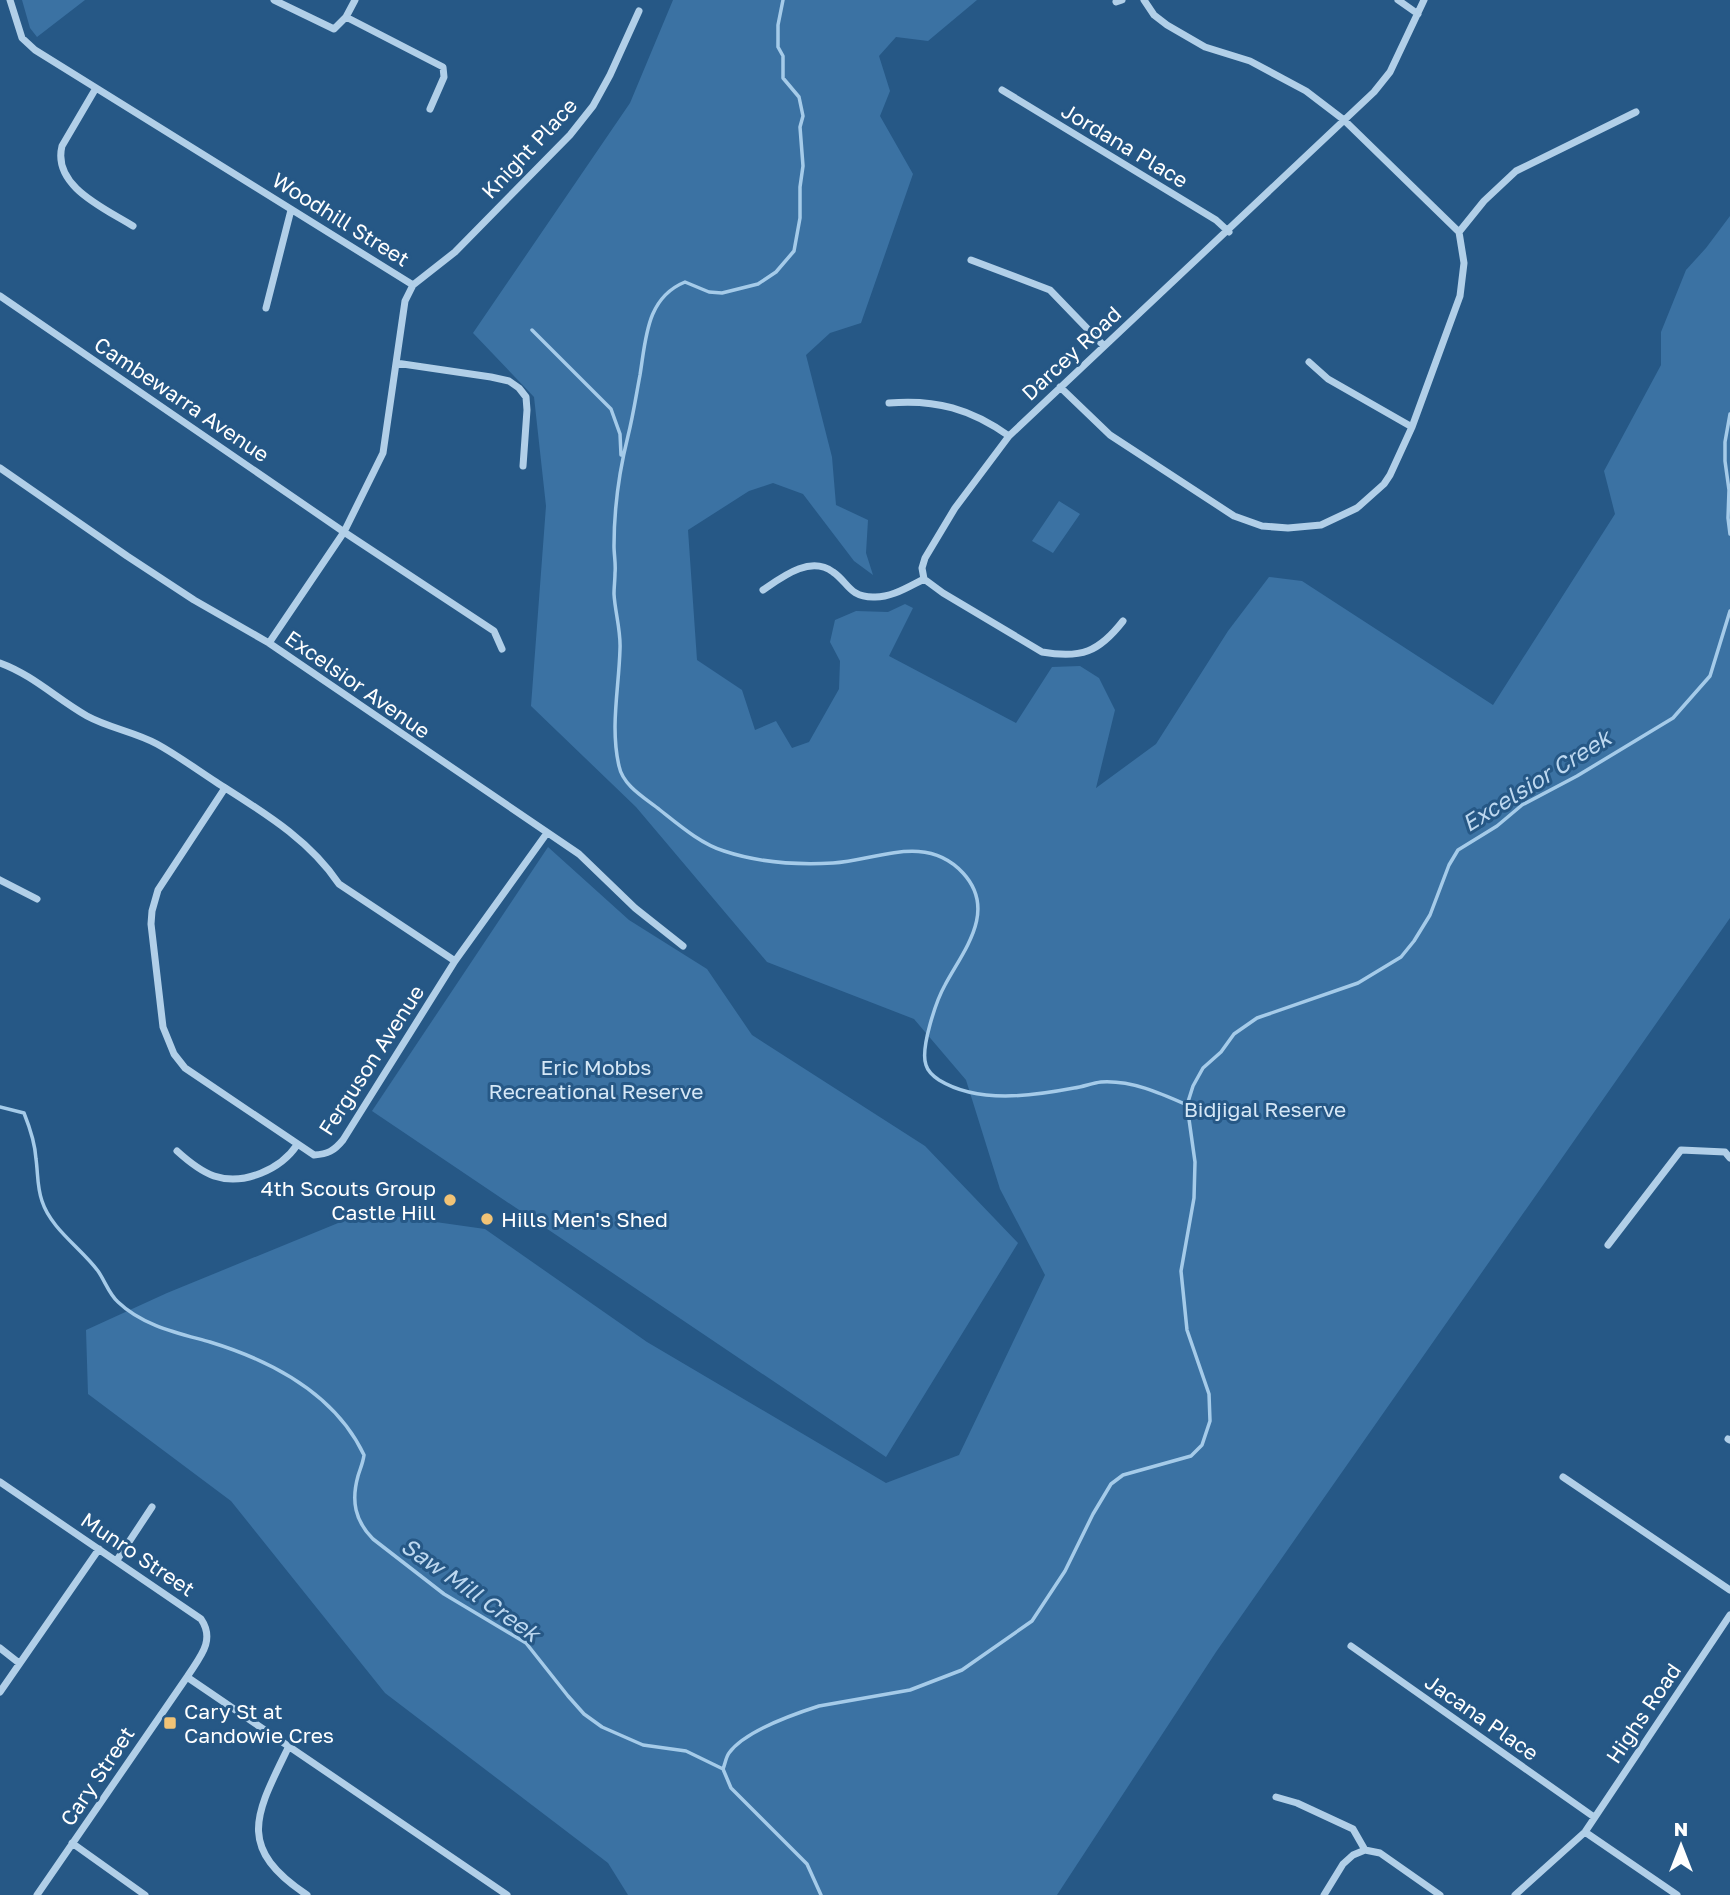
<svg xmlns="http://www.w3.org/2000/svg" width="1730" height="1895" viewBox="0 0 1730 1895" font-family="'Golos Text',sans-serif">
	<rect width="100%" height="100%" fill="#265886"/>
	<path fill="#3b72a3" d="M22,0h63l-48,37 -7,-9z
		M673,0h304l-49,41 -32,-4 -17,19 11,35 -10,25 33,58 -52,149 -31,10 -24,22 26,102 4,48 32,15 -2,33 7,22 -19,-14 -51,-67 -30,-11 -24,8 -61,39 9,130 45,30 13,40 21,-9 16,27 17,-6 30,-53 1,-28 -10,-19 5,-22 21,-9 32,1 17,-8 8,4 -24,48 127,67 36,-56 28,-1 19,12 16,32 -19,78 60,-44 72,-113 41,-54 33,4 191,124 122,-191 -11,-43 57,-106v-33l25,-62 20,-22 24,-32v702l-514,734 -159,243h-429l-20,-32 -223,-170 -154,-192 -143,-107 -2,-64 81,-37 198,-81 120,17 162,113 239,141 73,-28 86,-180 -45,-86 -34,-109 -52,-61 -147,-57 -131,-155 -105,-101 15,-200 -12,-109 -61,-64 157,-230z
		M1059,501l21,13 -27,39 -21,-12z
		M548,847l81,73 78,49 45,66 173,111 93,97 -132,214 -514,-346z"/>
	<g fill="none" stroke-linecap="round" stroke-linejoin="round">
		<path stroke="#a5cbe9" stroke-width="3.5" d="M783,0l-5,25v22l5,9v22l16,19 4,19 -3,11 3,39 -3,21v31l-6,33 -18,21 -18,12 -36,9 -13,-1 -24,-10c-39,16 -39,57 -45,93 -4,21 -7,41 -12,61 -9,36 -14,73 -14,110 0,9 2,18 1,27 0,7 -1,14 -1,21 1,18 7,37 6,55 -1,39 -10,78 -1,117 4,20 26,32 41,44 19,15 41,34 64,41 33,11 74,14 109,12 45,-3 93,-30 130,10 35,38 0,78 -18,112 -9,16 -25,64 -19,80 2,7 7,11 13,15 39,24 93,16 135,8 9,-1 18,-5 27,-6 30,-2 59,11 86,23
			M532,330l79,79 9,25 1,21
			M1730,414l-5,28v19l4,29 -1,28 2,16
			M0,1107l24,6c6,15 11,29 12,46 2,14 1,28 6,42 9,28 39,47 56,70 7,10 11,23 20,31 25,24 60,31 92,40 62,19 125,52 154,113 -1,8 -4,14 -6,21 -7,25 -3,45 15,63l71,55 82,49 42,53 16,18 18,13 41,18 43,6 37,18
			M821,1895l-14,-31 -76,-76 -8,-19c2,-5 3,-12 6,-16 16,-22 65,-39 90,-47l91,-16 52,-20 70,-49 33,-50 28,-57 18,-30 12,-9 68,-19 11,-11 8,-24 -1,-27 -22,-64 -6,-59 13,-73 1,-36 -8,-57 6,-19 10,-18 18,-16 13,-18 23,-16 101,-35 43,-26 13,-16 16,-26 19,-50 9,-15 39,-24 25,-21 55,-29 96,-58 37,-42 20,-65"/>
		<path stroke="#b1cfe8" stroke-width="7" d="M10,0l12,38 13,12 378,235
			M274,0l60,29 12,-12 9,-17
			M1398,0l20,14
			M1116,2l6,-2
			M346,17l97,50 1,10 -14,32
			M96,88l-34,58c-10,40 42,62 71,80
			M1002,90l214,130 13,12
			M1459,232l25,-31 32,-30 120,-59
			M971,260l79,30 54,56
			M0,296l344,236 150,99 8,18
			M266,308l25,-98
			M1309,362l19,17 84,48
			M396,363l95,14 18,4 10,7 7,9 1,13 -4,56
			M1060,387l50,48 124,81 28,10 26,2 33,-3 36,-17 27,-24 6,-9 22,-48 48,-131 4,-33 -5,-31 -115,-112 -38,-29 -56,-30 -45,-14 -38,-22 -13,-10 -10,-15
			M889,403c47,-4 82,6 120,33
			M0,468l127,88 67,44 75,43 310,211 56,54 48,38
			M763,590c19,-13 47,-35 70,-18 15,10 16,25 40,25 18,1 35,-10 51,-18
			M1123,621c-24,31 -42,38 -81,31l-99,-59 -19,-14 -2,-11 3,-10 30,-50 54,-72 365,-344 16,-20 34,-72
			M269,643l75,-111 39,-79 22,-152 8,-16 42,-33 115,-117 23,-29 17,-31 29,-64
			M0,663c33,12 57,36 87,53 22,12 48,16 70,28 20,11 39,25 59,38 45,29 92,56 123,102l116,77
			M225,788l-67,102 -6,21 -1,13 12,103 11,27 11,14 129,87c14,-1 20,-4 29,-15l112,-179 92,-128
			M0,880l37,19
			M177,1151c11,10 23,20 37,25 30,10 67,-7 83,-31
			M1608,1245l73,-95 44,2 5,6
			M1728,1439l2,1
			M1563,1477l167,113
			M0,1482l201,137c15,22 -2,39 -14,58l-150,218
			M117,1560l35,-53
			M1351,1646l243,171
			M0,1648l19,15
			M187,1677l320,218
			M0,1692l99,-143
			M288,1748c-32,66 -53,99 19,147
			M1276,1797l21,6 56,26 12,21
			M1585,1832l92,63
			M72,1843l73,52
			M1324,1895l19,-31 10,-9 12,-5 15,3 60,42
			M1515,1895l70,-63 145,-217"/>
	</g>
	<g fill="#f1c376" stroke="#265886" stroke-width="2.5">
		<circle cx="450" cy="1200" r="7"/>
		<circle cx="487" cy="1219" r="7"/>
		<rect x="163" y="1716" width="14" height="14" rx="3.5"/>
	</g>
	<g text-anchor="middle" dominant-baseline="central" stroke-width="6" stroke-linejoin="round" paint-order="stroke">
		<g font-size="21" fill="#fff" stroke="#265886">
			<text transform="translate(1125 145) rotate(31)">Jordana Place</text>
			<text transform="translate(529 148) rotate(-47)">Knight Place</text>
			<text transform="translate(341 219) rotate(32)">Woodhill Street</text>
			<text transform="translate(1071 353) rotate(-43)">Darcey Road</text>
			<text transform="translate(182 399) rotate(34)">Cambewarra Avenue</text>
			<text transform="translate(358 684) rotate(35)">Excelsior Avenue</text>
			<text transform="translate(371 1060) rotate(-57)">Ferguson Avenue</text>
			<text transform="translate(138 1554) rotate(34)">Munro Street</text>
			<text transform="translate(1643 1713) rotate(-56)">Highs Road</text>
			<text transform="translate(1482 1717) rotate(35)">Jacana Place</text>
			<text transform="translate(97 1776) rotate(-56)">Cary Street</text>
		</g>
		<g font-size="21" fill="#d5e7f6" stroke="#265886">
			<text x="596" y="1067">Eric Mobbs<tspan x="596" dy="24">Recreational Reserve</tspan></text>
			<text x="1265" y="1109">Bidjigal Reserve</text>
		</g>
		<g font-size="21" fill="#fff" stroke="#265886" text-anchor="start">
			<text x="436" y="1188" text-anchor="end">4th Scouts Group<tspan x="436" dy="24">Castle Hill</tspan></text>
			<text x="501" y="1219">Hills Men's Shed</text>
			<text x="184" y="1711">Cary St at<tspan x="184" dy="24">Candowie Cres</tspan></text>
		</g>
		<g font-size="23" font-style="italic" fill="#bdd8f0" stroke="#265886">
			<text transform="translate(1536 780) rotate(-32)">Excelsior Creek</text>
			<text transform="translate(471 1589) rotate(35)">Saw Mill Creek</text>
		</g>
	</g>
	<g transform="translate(1681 1846)" stroke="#265886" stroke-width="5" paint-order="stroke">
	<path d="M0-5L12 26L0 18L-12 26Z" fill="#ffffff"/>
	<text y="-10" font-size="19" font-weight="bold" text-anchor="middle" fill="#ffffff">N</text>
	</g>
</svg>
